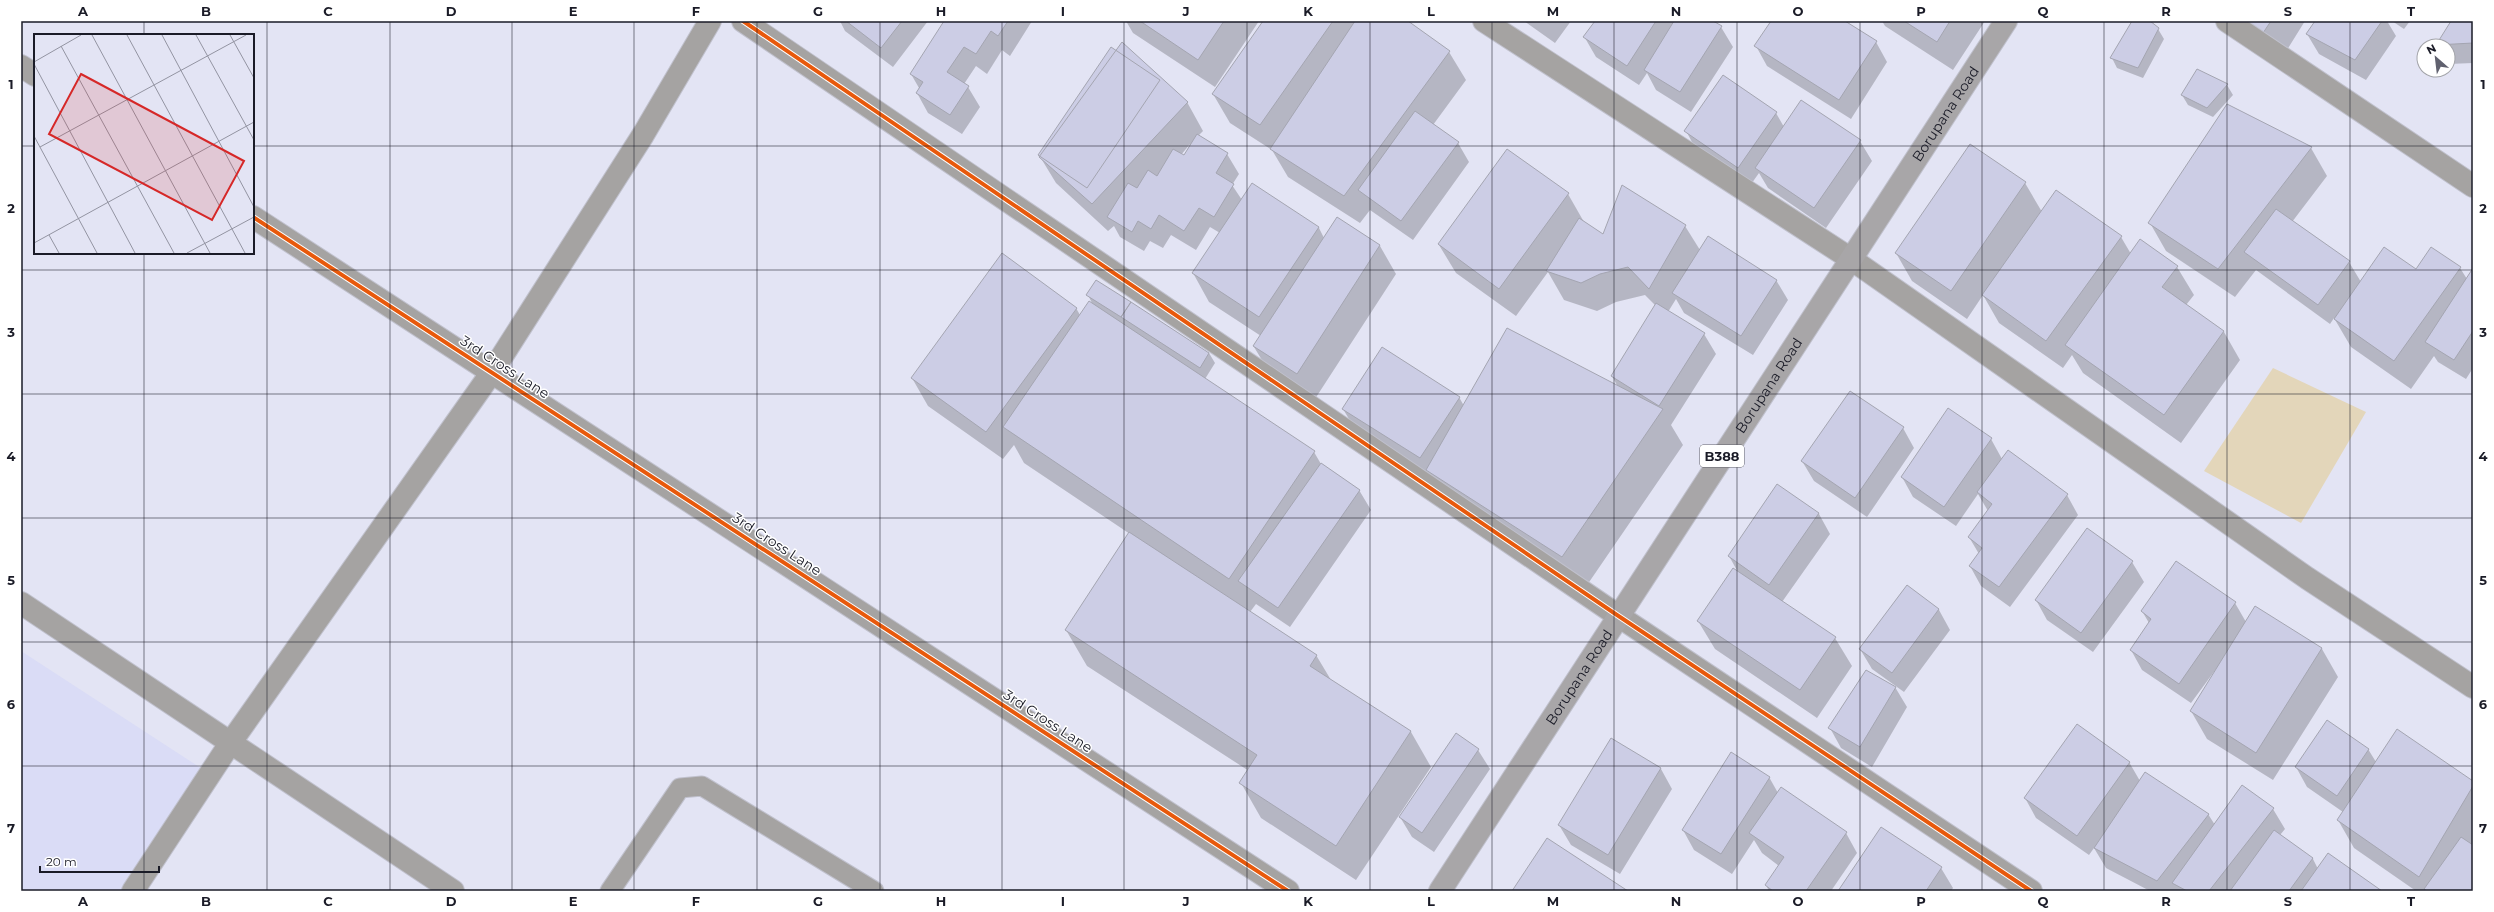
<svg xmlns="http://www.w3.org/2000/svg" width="2494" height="912" viewBox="0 0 2494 912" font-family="Montserrat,sans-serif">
	<rect width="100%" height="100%" fill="#e3e4f4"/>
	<path fill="#dadcf6" d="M21,651l189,123 -77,117h-112z"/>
	<path fill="#e3d6ba" d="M2273,368l93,44 -65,111 -97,-52z"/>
	<path fill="#0003" fill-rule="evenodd" d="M840,21h88l-35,46 -48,-36z
		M945,21h87l-22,35 -8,-6 -15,24 -11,-8 -12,18 4,3 12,20 -18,27 -34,-21 -11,-20 2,-5 -8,-14z
		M1126,21h133l-44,66 -82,-54z
		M1265,21h142l42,31 17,28 -33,45 25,18 11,19 -56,78 -43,-30 -10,13 -72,-46 -16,-27 -42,-27 -17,-29z
		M1524,21h47l-16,22z
		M1596,21h116l9,6 12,20 -42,65 -35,-22 -9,-17 -8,12 -43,-28 -11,-19z
		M1772,21h71l33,21 11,20 -36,57 -84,-53 -11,-20z
		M1882,21h103l-32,49 -68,-44z
		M2133,21h15l10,8 6,10 -21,39 -26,-10 -5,-10z
		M2235,21h70l-25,40z
		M2316,21h71l9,15 -30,44 -47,-26 -12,-20z
		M2392,21h18l-6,8z
		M2452,21h21v42l-24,1 -1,-18 -10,-1z
		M2227,85l6,10 -20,22 -25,-12 -6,-10z
		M1187,102l16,29 -5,5 29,18 12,20 -7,11 10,15 10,-15 67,43 5,10 13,-20 43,28 16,28 -83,128 -42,-27 -17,-28 7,-11 -52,-34 -16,-29 27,-40 -10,-6 -14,23 -25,-15 -8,13 -13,-7 -6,10 -24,-14 -6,-11 -6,5 -52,-48 -17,-28zM1190,144l-6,13 -3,-2z
		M1776,113l8,14 76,14 12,20 -46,67 -58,-40 -9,-15 -10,14 -52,-36 -11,-20z
		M2311,148l16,28 -35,46 57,40 12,20 55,-11 44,-3 7,11 6,-9v98l-7,11 -28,-17 -4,-6 -23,33 -60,-42 -17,-29 -4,6 -74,-54 -21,27 -69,-46 -16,-28z
		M2025,183l17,29 79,25 10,17 46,13 17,28 -8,10 38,27 16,28 -59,83 -98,-70 -11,-18 -9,13 -64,-45 -16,-28 -16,24 -55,-38 -16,-28z
		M1568,194l16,28 20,14 81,-10 15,24 76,30 12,20 -35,55 -69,-42 -8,-14 -8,13 36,22 12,20 -45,71 12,20 -100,146 -228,-162 -12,-20 116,-12 5,9 154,-19 -6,-11 44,-70 -11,-11 -29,7 -19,9 -33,-11 -16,-28 -32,44 -60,-43 -17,-28z
		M1088,295l121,58 6,10 -10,16 109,73 7,12 38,26 12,20 -81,117 -34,-23 -6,8 66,43 15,25 80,52 20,35 -75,113 -95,-62 -20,-35 8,-12 -162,-105 -21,-36 64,-96 -106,-71 -10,-18 -11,14 -75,-53 -16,-28 164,-70 4,7 13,-10z
		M1903,428l11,20 -47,69 -53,-36 -12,-20z
		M1991,439l11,20 65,36 11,20 -68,92 -29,-21 -11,-20 9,-12 -10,-17 19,-26 -10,-17 -22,32 -43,-29 -11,-20z
		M1777,486l42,28 11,20 -48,68 53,36 17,28 -35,52 -102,-69 -17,-28 41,-47 -10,-18z
		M2132,562l12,20 -51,70 -46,-32 -11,-20z
		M1907,586l32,24 11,20 -46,62 -32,-23 -12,-20z
		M2235,603l11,19 9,-14 67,41 16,28 -65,103 -66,-41 -16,-28 28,-46 -28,38 -49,-33 -11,-20 18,-27 -7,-12z
		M1895,687l12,20 -35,60 -31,-19 -11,-20z
		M1611,740l50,29 11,20 -52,85 -49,-29 -12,-20z
		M2368,749l8,13 97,20v59l-2,4 2,2v44h-57l-62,-43 -16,-28 5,-8 -36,-25 -11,-20z
		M1478,750l12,19 -56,83 -22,-15 -12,-20z
		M2129,762l11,19 68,33 7,11 28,-39 30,23 12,20 -5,6 33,24 5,10 62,22h-230l-44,-23 -12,-20 -5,7 -53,-37 -11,-20z
		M1769,777l9,16 68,40 11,20 -26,38h-62l-3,-6 13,-19 -17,-13 -8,-13 -22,34 -38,-24 -11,-20z
		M1941,868l12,20 -2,3h-111z"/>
	<path fill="#cccde5" stroke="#a4a5b1" d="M846,21h56l-21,27z
		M944,21h64l-10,15 -7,-5 -15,23 -12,-7 -17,25 22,14 -19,29 -34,-22 7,-11 -13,-8z
		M1140,21h84l-26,39z
		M1263,21h70l-73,104 -48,-31z
		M1355,21h53l42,30 -106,145 -74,-47z
		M1595,21h61l-29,45 -44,-29z
		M1674,21h39l9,5 -42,66 -36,-22z
		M1771,21h74l32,20 -38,59 -85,-54z
		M1904,21h46l-13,21z
		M2132,21h18l9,7 -21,40 -28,-10z
		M2244,21h27l-8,12z
		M2315,21h67l-27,39 -49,-26z
		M2451,21h22v22l-37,2z
		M1122,42l66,60 -96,102 -53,-47z
		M1111,47l49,33 -73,108 -49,-33z
		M2197,69l31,15 -21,24 -26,-13z
		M1723,75l54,37 -39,56 -54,-37z
		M1801,100l60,40 -47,68 -59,-40z
		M2227,104l85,43 -94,122 -70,-46z
		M1415,111l44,31 -58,79 -43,-31z
		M1197,134l31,19 -12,20 18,11 -20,33 -15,-9 -15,23 -25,-16 -8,14 -13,-8 -6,11 -25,-15 21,-34 9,5 11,-18 9,6 16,-27 11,6z
		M1970,144l56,38 -75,109 -56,-38z
		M1507,149l62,44 -70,96 -61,-45z
		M1252,183l67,44 -60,90 -67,-44z
		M1622,185l64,40 -37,64 -21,-22 -28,7 -19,9 -35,-12 33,-53 24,16z
		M2056,190l66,46 -76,105 -64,-46z
		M2276,209l74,52 -32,44 -74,-53z
		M1337,217l43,28 -83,129 -44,-28z
		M1708,236l69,44 -36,56 -69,-43z
		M2140,239l38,27 -16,21 62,44 -60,84 -99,-70z
		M2384,247l32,22 15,-22 30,20 -67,94 -60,-42z
		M1002,253l75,55 -91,124 -75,-54z
		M2473,268v63l-19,29 -29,-18z
		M1096,280l35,22 -10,15 -35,-22z
		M1089,301l226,150 -86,128 -226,-152z
		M1131,302l78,51 -9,15 -79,-51z
		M1656,303l49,30 -46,73 -48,-30z
		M1507,328l156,81 -101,148 -136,-87z
		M1382,347l78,50 -40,61 -78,-49z
		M1850,391l54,36 -49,71 -54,-37z
		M1948,408l44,30 -48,69 -43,-30z
		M2008,450l60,44 -69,93 -30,-21 13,-18 -14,-11 24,-33 -15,-12z
		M1321,463l39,27 -82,118 -40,-27z
		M1777,484l42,29 -50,72 -41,-29z
		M2087,528l46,33 -52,72 -46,-33z
		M1129,532l188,123 -7,11 101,65 -75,115 -97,-63 18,-28 -192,-125z
		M2176,561l60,41 -57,82 -49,-34 21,-31 -10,-8z
		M1733,568l103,69 -36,53 -103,-69z
		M1907,585l32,24 -47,64 -33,-24z
		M2255,606l67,42 -66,105 -66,-42z
		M1866,670l30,17 -36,60 -32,-19z
		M2327,720l42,29 -32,47 -42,-29z
		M2077,724l53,38 -53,74 -53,-38z
		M2397,729l76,52v5l-54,91 -82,-57z
		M1456,733l23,16 -57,84 -23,-16z
		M1611,738l50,30 -53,87 -50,-30z
		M1731,752l39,25 -49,77 -39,-24z
		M2145,772l64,42 -52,67 -63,-33z
		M2242,785l32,23 -65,83h-22l-15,-8z
		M1781,787l66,45 -41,59h-33l-8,-6 19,-28 -35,-24z
		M1881,827l61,40 -16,24h-88z
		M2274,830l39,28 -24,33h-59z
		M2461,837l12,8v46h-46l-3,-2z
		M1547,838l81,53h-116z
		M2328,853l54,38h-81z"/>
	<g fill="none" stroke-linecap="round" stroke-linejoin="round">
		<defs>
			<path id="service" d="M610,891l70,-103 22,-2 172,105"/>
			<path id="minor" d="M743,21l874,594 414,276
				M1484,21l367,238 456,319 166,109
				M2227,21l246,165
				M21,66l14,9
				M253,217l1035,674
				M21,603l432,288
				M133,891l98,-149 261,-370 151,-237 67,-114"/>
			<g id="primary">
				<path id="s1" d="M1440,891l566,-870"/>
			</g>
		</defs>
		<use href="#service" stroke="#c0c1cd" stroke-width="21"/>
		<use href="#minor" stroke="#c0c1cd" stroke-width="24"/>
		<use href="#primary" stroke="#c0c1cd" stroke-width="24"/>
		<use href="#service" stroke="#a5a3a2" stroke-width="19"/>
		<use href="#minor" stroke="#a5a3a2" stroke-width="22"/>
		<use href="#primary" stroke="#a8a6a8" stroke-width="22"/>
		<defs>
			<path id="cycleway" d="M743,21l874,594 414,276
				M253,217l1035,674"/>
		</defs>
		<use href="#cycleway" stroke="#fff" stroke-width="6"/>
		<use href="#cycleway" stroke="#e8590c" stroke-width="4"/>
	</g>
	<path fill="none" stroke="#1a1b27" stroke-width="1" stroke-opacity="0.55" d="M144,21v14M267,21v870M390,21v870M512,21v870M634,21v870M757,21v870M880,21v870M1002,21v870M1124,21v870M1247,21v870M1370,21v870M1492,21v870M1614,21v870M1737,21v870M1860,21v870M1982,21v870M2104,21v870M2227,21v870M2350,21v870M21,146h14M253,146h2220M144,253v638M21,270h2452M21,394h2452M21,518h2452M21,642h2452M21,766h2452"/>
	<g text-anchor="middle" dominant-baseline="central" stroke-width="3" stroke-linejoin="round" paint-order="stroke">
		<rect fill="#fff" stroke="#5f5f68" stroke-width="1" x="1700" y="445" width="44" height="22" rx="3"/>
		<g font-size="13" font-weight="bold" fill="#1a1b27">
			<text x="1722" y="456">B388</text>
		</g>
		<g font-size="14" fill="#1a1b27" stroke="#fff">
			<text stroke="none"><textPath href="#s1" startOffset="927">Borupana Road</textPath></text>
			<text transform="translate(505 367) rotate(33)">3rd Cross Lane</text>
			<text stroke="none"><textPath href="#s1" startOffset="603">Borupana Road</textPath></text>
			<text transform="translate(777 544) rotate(33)">3rd Cross Lane</text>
			<text stroke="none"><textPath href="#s1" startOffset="255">Borupana Road</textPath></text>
			<text transform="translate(1048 721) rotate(33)">3rd Cross Lane</text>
		</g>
	</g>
	<g transform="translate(34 34)">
		<rect width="220" height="220" fill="#e3e4f4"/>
		<path fill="none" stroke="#9394a2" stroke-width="1" d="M58,1l118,218M93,1l118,218M128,1l92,172M162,1l58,105M196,1l24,43M27,12l113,207M0,28l47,-27M0,30l101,189M0,102l63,117M6,113l206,-112M15,201l10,18M0,209l220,-121M153,219l67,-36"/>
		<path fill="#d62828" fill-opacity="0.15" stroke="#d62828" stroke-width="2" d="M47,40l163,87 -32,59 -163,-86z"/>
		<rect width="220" height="220" fill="none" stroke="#1a1b27" stroke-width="2"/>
	</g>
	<rect width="2494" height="912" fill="none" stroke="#ffffff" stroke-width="44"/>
	<g transform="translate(2436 58) rotate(332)"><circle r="19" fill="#ffffff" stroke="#a3a4a9"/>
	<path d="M0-3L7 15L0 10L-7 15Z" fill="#60616f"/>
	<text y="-6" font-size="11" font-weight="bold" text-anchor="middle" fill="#1a1b27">N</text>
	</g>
	<path d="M40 866v6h119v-6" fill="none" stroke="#1a1b27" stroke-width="2"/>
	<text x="46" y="866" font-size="12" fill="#1a1b27" stroke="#ffffff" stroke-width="3" paint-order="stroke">20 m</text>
	<rect x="22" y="22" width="2450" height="868" fill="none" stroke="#1a1b27" stroke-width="1.5"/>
	<g font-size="13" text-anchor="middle" font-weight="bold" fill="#1a1b27">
		<text x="83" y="16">A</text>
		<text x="206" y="16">B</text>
		<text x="328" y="16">C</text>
		<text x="451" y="16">D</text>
		<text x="573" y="16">E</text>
		<text x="696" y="16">F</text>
		<text x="818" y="16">G</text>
		<text x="941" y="16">H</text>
		<text x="1063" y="16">I</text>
		<text x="1186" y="16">J</text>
		<text x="1308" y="16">K</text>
		<text x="1431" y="16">L</text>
		<text x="1553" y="16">M</text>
		<text x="1676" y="16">N</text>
		<text x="1798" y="16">O</text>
		<text x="1921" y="16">P</text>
		<text x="2043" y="16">Q</text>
		<text x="2166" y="16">R</text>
		<text x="2288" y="16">S</text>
		<text x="2411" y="16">T</text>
		<text x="11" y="89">1</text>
		<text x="2483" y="89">1</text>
		<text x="11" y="213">2</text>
		<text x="2483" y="213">2</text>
		<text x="11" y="337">3</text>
		<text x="2483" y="337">3</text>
		<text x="11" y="461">4</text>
		<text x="2483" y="461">4</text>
		<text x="11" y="585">5</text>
		<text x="2483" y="585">5</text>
		<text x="11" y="709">6</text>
		<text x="2483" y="709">6</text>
		<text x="11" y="833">7</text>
		<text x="2483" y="833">7</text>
		<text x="83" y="906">A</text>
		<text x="206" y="906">B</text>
		<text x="328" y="906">C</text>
		<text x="451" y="906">D</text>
		<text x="573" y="906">E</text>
		<text x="696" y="906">F</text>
		<text x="818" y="906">G</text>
		<text x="941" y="906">H</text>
		<text x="1063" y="906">I</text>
		<text x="1186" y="906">J</text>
		<text x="1308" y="906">K</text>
		<text x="1431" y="906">L</text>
		<text x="1553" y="906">M</text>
		<text x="1676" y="906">N</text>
		<text x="1798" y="906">O</text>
		<text x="1921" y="906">P</text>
		<text x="2043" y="906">Q</text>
		<text x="2166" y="906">R</text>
		<text x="2288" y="906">S</text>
		<text x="2411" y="906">T</text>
	</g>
</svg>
